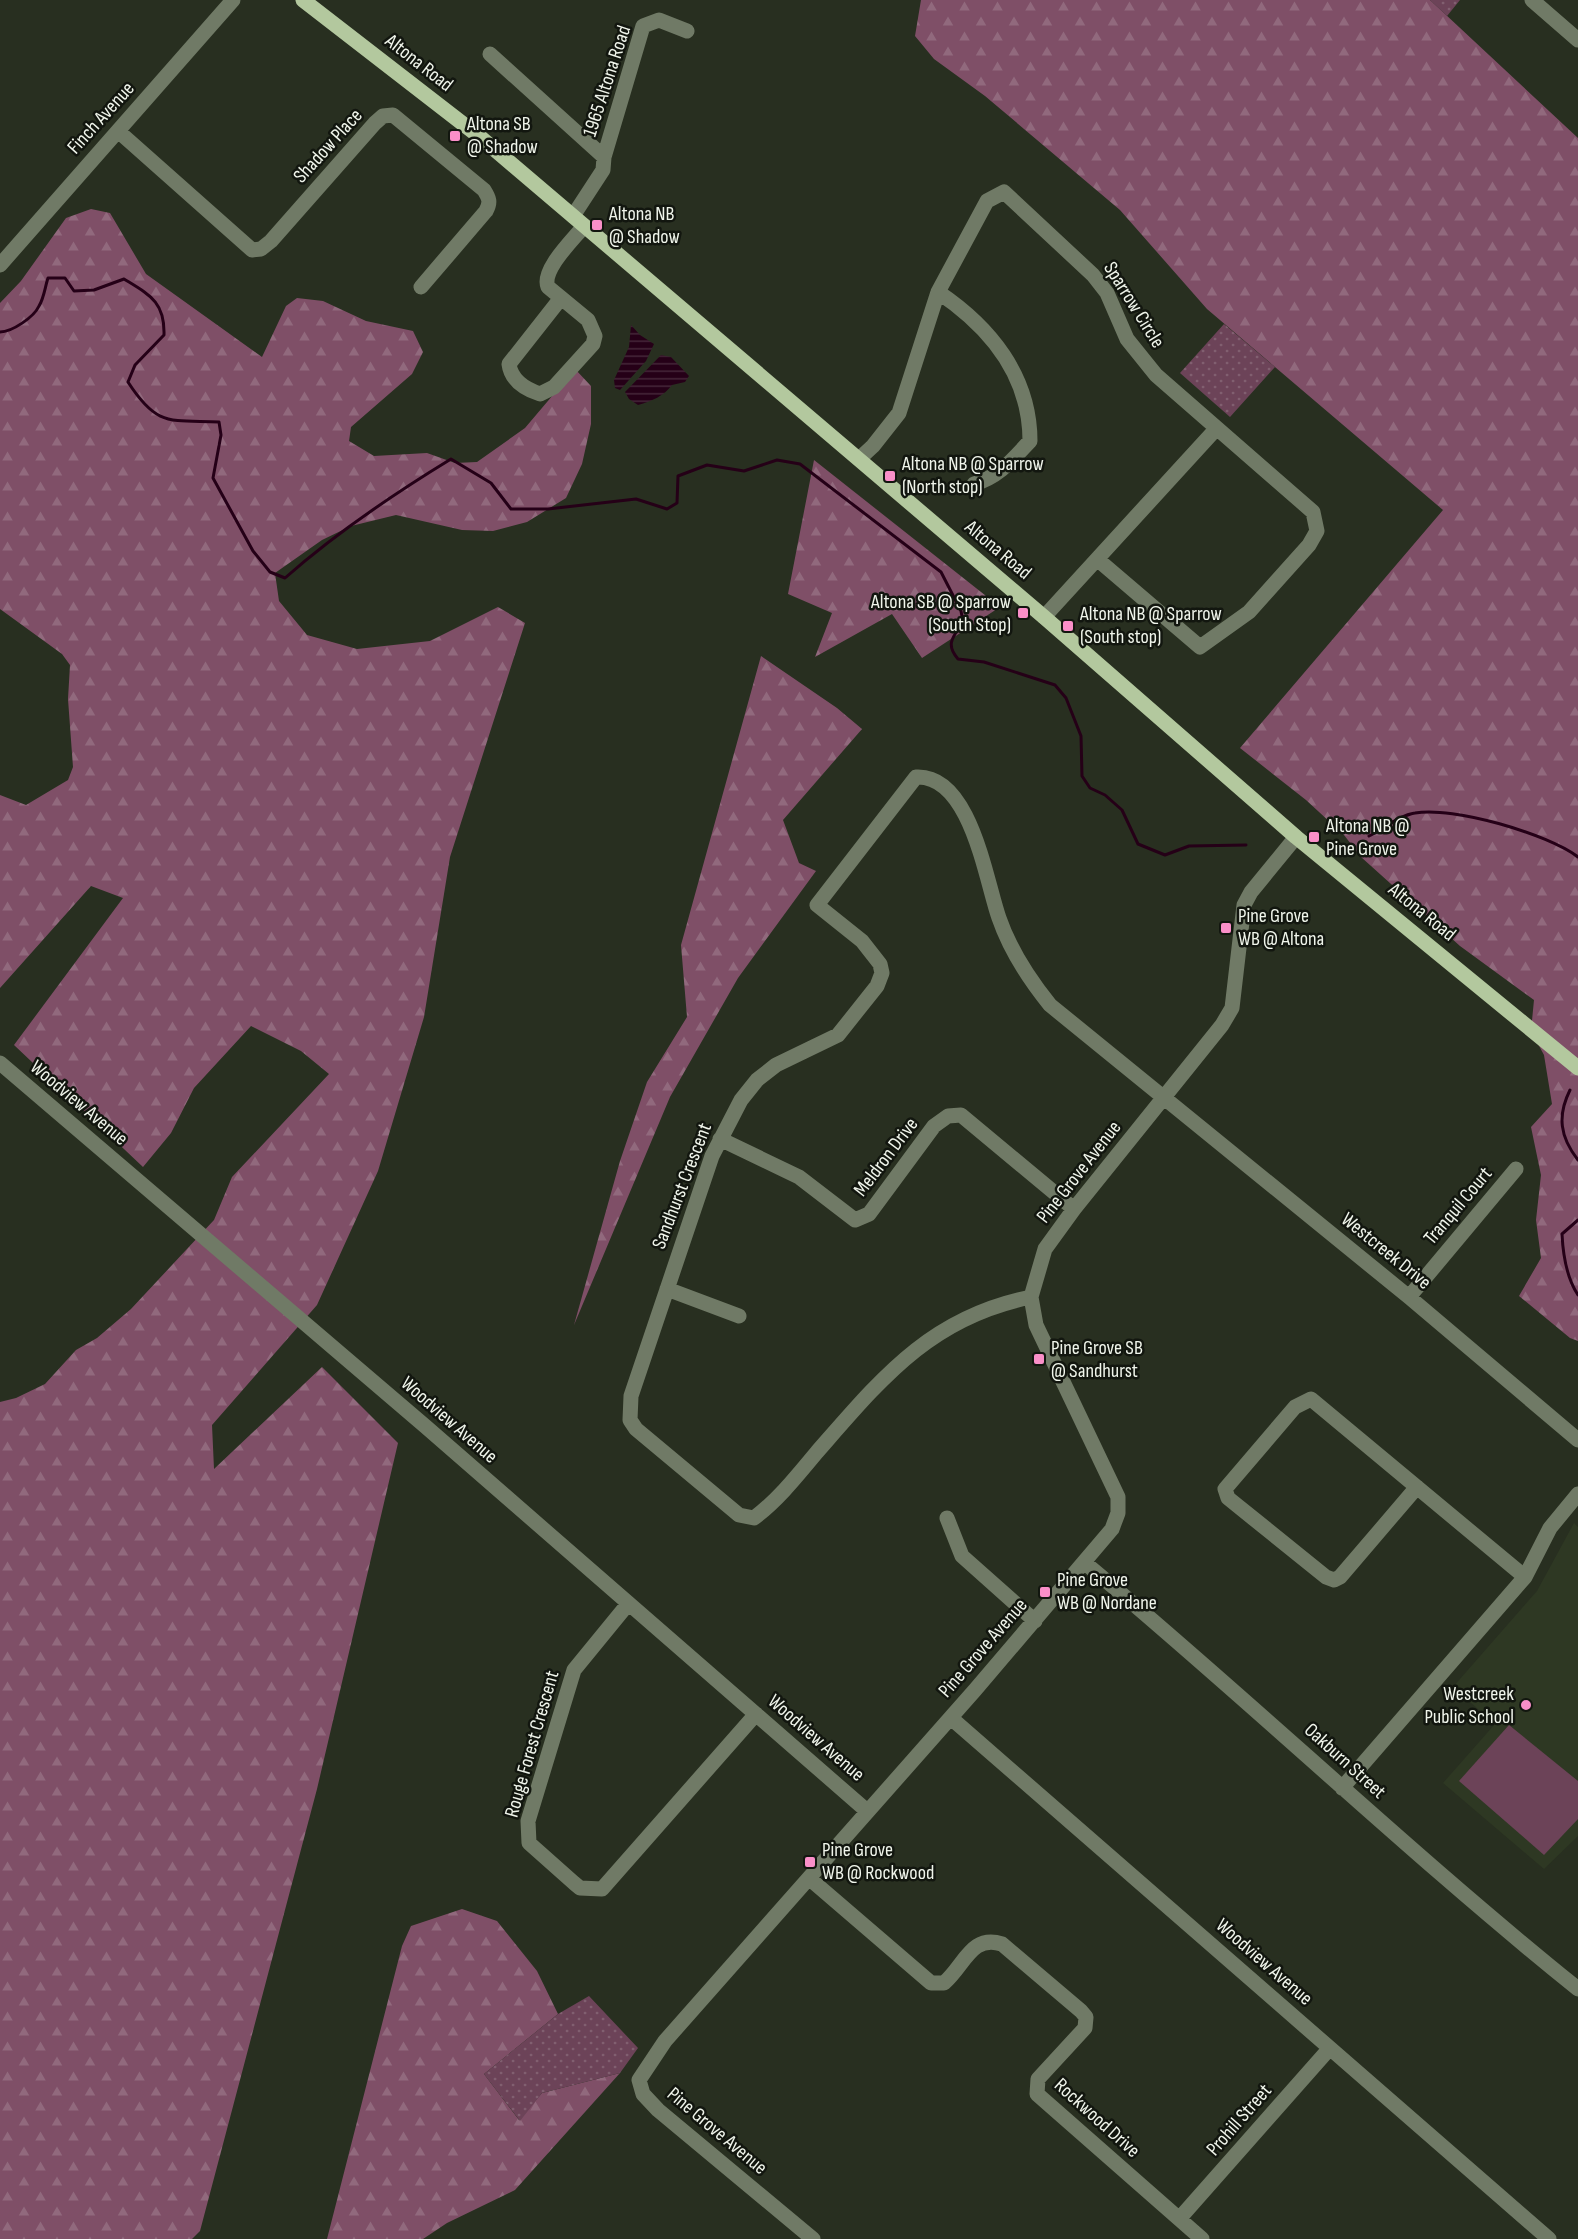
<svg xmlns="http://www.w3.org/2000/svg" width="1578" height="2239" viewBox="0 0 1578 2239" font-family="'Sofia Sans Condensed',sans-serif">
	<defs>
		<pattern id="forest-firs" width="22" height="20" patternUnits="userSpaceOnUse" patternTransform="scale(1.5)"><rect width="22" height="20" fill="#7f4f67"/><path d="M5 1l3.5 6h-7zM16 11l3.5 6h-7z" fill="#91697d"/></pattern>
		<pattern id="park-dots" width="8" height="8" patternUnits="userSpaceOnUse" patternTransform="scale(1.5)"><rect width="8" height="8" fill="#6c4358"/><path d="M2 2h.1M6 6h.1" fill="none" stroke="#815f70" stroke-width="1.8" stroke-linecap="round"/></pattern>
		<pattern id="water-rules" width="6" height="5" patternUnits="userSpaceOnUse" patternTransform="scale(1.5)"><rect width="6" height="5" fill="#250017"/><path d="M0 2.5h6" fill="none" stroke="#452639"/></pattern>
	</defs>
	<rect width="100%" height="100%" fill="#282f20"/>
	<path fill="#2e3823" d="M1574,1523l4,4v309l-34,33 -101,-86 52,-59 -42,-37 84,-96z"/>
	<path fill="#6c4358" d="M1509,1725l69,56v38l-34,36 -85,-74z"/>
	<path fill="url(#forest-firs)" d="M921,0h509l148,138v1203l-8,-3 -51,-42 22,-38 -5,-38 5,-45 -10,-48 21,-23 -8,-49 -13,-24 3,-31 -74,-54 -99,-89 -17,-22 -38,-35 -66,-52 203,-238 -236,-201 -87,-99 -135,-114 -51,-37 -19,-23z
		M91,209l19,4 36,61 116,83 24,-51 11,-8 26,3 43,20 47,10 10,21 -11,22 -61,53 -2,14 25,15 53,-3 28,10 22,-1 48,-34 50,-59 16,17v38l-9,40 -16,34 -39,24 -34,9 -31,-1 -66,-15 -45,11 -29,14 -47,33 4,28 28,34 50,14 73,-8 68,-34 27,16 -75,234 -26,160 -46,154 -61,134 -105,120 2,44 108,-102 76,76 -81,346 -117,442 -8,8h-192v-837l16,-4 29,-14 31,-34 21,-12 34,-29 83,-89 18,-43 97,-103 -28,-23 -50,-25 -57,62 -23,45 -28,34 -129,-122 109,-147 -32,-12 -91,102v-193l26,10 42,-25 5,-13 -5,-68 2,-34 -8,-11 -62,-45v-306l21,-22 45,-63z
		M814,460l186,147 -78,51 -30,-44 -77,43 17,-44 -44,-19z
		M761,656l76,52 25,21 -79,91 16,43 17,8 -78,107 -68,119 -96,228 46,-164 27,-79 40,-65 -6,-72z
		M462,1909l35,12 40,50 21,43 -74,60 35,46 23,-27 78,-20 -105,117 -68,33 -24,16h-96l75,-293 9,-20z"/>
	<path fill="url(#park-dots)" d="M1430,0h30l-13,16z
		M1224,324l51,43 -45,50 -50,-44z
		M589,1996l49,52 -18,25 -78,20 -22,28 -36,-47 74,-60z"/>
	<path fill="url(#water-rules)" d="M631,325l9,10 14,9 -8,17 -26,29 -5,-2 -1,-8 15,-33z
		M661,355l10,2 18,19 -4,6 -13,3c-8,11 -20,16 -34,20l-9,-6 -4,-7z"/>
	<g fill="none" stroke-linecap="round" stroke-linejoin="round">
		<path stroke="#250017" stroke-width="3" d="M0,332c12,0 34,-15 39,-26 5,-8 6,-19 9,-28h17l9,13 20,-1 30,-11c26,16 41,23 40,56l-29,30 -7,17c29,45 41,38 91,40l2,13 -8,43 40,73 17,21 15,6c52,-46 107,-83 166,-119l40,24 20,26h37l88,-10 31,10 10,-6 1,-27 29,-11 37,6 33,-11 23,4 141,108 20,39 2,11c-10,15 -18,22 -5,37l26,3 71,23 11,13 15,38 1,40 8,12 15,7 17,15 16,34 27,11 24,-9 57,-1
			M1369,836c14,-7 31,-21 46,-23 38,-7 133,21 163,44
			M1570,1090c-13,26 -10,47 8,70
			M1578,1220l-16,14c1,21 4,43 16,61"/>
		<path stroke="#707a66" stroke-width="15" d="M1532,0l46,40
			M490,54l114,103
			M118,131l134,119 9,-1 10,-8 104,-118 8,-7 10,-1 91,75c5,8 7,12 2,21l-65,76
			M573,216l30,-46 1,-13 39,-131 16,-6 28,11
			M0,265l233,-265
			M938,292c52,35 92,84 92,149 -17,18 -31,36 -56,43
			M561,298l-52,66c2,16 16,25 31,30l14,-7 39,-43 2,-8 -7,-16 -40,-33c-7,-17 25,-47 36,-61
			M859,459l14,-13 26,-33 39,-121 49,-91 17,-9 89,83 14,18 20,46 29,36 157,137 4,19 -8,14 -60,67 -49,35 -103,-88
			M1044,617l172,-188
			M0,1063l425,363 442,385
			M720,1139l79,38 56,43 14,-6 65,-88 14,-10 13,-1 113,94
			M667,1289l72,27
			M1031,1297c-101,20 -150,82 -214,155 -20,24 -39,48 -63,66l-15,-3 -103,-86 -6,-9 1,-24 81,-240 29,-56 16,-20 19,-15 62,-30 39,-49 5,-13 -2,-9 -18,-23 -45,-36 99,-128c55,-3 70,105 83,141 11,32 30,61 51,87l359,292 169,143
			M1409,1297l107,-128
			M1417,1487l-77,90 -6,3 -8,-3 -98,-79 -3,-9 70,-82 16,-8 214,178
			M947,1518l15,38 73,65
			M1085,1563c167,139 324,290 493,426
			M628,1604l-54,66 -46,151 1,22 45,40 6,5 22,1 154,-175
			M951,1718l598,521
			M1342,1788l183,-211 25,-49 28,-34
			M810,1879l121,104h13c21,-18 27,-49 58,-39l79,67 5,6 -1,11 -47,51 -1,15 165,145
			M1179,2219l151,-171
			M813,2239l-155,-129 -15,-16 -4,-14 26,-39 310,-351 137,-161 6,-16v-16l-82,-172 -5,-28 14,-48 29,-40 148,-184 10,-17 12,-103 7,-13 45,-55"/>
		<path stroke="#b3c89e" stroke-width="15" d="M303,0l177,137 564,480 252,220 282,231"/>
	</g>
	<g fill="#fa8fc8" stroke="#12160f" stroke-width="2">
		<rect x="449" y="130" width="12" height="12" rx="3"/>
		<rect x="591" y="219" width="12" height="12" rx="3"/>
		<rect x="884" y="470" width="12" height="12" rx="3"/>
		<rect x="1017" y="607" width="12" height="12" rx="3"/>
		<rect x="1062" y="620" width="12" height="12" rx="3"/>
		<rect x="1308" y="831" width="12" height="12" rx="3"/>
		<rect x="1220" y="922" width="12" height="12" rx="3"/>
		<rect x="1033" y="1353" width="12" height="12" rx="3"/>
		<rect x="1039" y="1586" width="12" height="12" rx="3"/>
		<circle cx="1526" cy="1705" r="6"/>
		<rect x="804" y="1856" width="12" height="12" rx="3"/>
	</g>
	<g text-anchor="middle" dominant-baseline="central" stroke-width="5" stroke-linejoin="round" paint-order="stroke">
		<g font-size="20" fill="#f0f5eb" stroke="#12160f">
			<text transform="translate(419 63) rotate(38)">Altona Road</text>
			<text transform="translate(607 81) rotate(-72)">1965 Altona Road</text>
			<text transform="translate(101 118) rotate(-48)">Finch Avenue</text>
			<text transform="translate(328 146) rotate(-48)">Shadow Place</text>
			<text transform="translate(1134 305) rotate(58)">Sparrow Circle</text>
			<text transform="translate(998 550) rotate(40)">Altona Road</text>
			<text transform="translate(1422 912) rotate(39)">Altona Road</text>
			<text transform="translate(79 1103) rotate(40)">Woodview Avenue</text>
			<text transform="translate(886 1157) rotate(-53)">Meldron Drive</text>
			<text transform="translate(1079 1172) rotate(-52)">Pine Grove Avenue</text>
			<text transform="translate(682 1186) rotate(-69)">Sandhurst Crescent</text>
			<text transform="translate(1458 1206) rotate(-50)">Tranquil Court</text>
			<text transform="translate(1386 1251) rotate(39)">Westcreek Drive</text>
			<text transform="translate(449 1420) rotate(41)">Woodview Avenue</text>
			<text transform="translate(983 1648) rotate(-49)">Pine Grove Avenue</text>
			<text transform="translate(816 1738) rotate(41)">Woodview Avenue</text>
			<text transform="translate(532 1744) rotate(-74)">Rouge Forest Crescent</text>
			<text transform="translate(1345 1761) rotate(42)">Oakburn Street</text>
			<text transform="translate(1264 1962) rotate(41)">Woodview Avenue</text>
			<text transform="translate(1097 2118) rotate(42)">Rockwood Drive</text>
			<text transform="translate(1239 2120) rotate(-49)">Prohill Street</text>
			<text transform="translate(717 2131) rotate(40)">Pine Grove Avenue</text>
		</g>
		<g font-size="20" fill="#f0f5eb" stroke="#12160f" text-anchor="start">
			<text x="467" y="124">Altona SB<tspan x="467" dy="23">@ Shadow</tspan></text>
			<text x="609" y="214">Altona NB<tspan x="609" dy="23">@ Shadow</tspan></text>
			<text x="902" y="464">Altona NB @ Sparrow<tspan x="902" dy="23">(North stop)</tspan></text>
			<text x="1011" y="602" text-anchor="end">Altona SB @ Sparrow<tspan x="1011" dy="23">(South Stop)</tspan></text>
			<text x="1080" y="614">Altona NB @ Sparrow<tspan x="1080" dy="23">(South stop)</tspan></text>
			<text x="1326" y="826">Altona NB @<tspan x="1326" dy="23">Pine Grove</tspan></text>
			<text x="1238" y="916">Pine Grove<tspan x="1238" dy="23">WB @ Altona</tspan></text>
			<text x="1051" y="1348">Pine Grove SB<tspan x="1051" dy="23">@ Sandhurst</tspan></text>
			<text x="1057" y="1580">Pine Grove<tspan x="1057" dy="23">WB @ Nordane</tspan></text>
			<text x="1514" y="1694" text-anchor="end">Westcreek<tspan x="1514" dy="23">Public School</tspan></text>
			<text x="822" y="1850">Pine Grove<tspan x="822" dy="23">WB @ Rockwood</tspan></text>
		</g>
	</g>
</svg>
